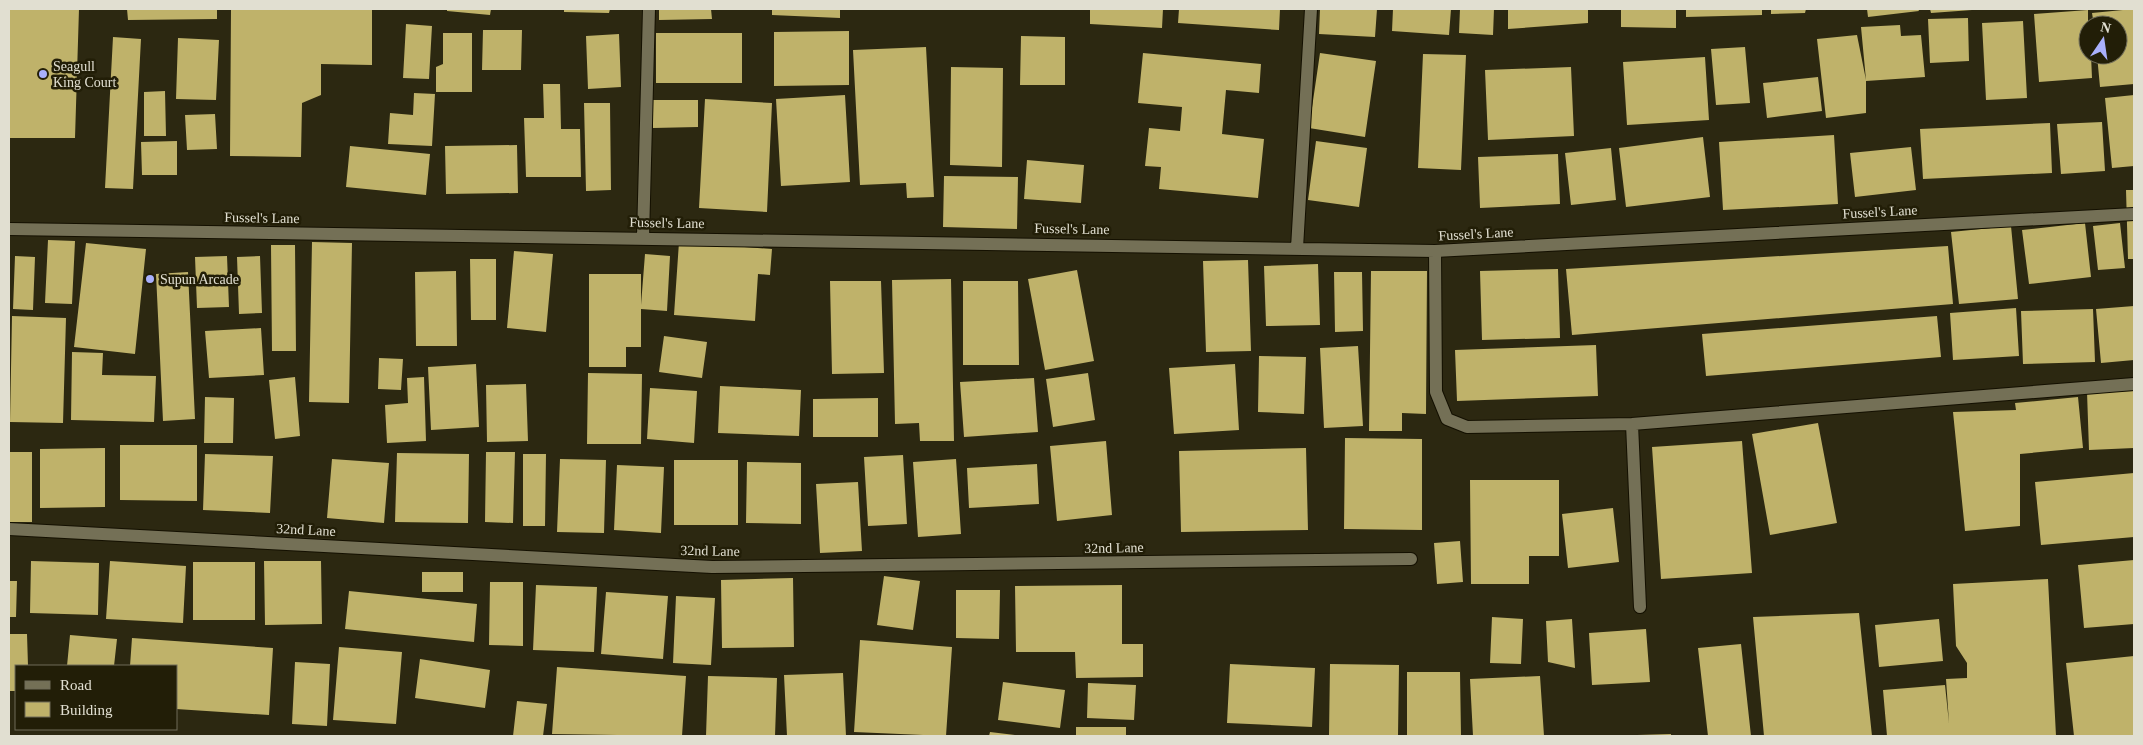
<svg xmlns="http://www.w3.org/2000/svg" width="2143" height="745" viewBox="0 0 2143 745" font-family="'Times New Roman',serif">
	<rect width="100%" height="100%" fill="#2c2811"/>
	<path fill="#bfb26a" d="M9,9h70l-4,129h-66z
		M127,9h90v10l-89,1z
		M231,9h141v56l-51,-1v31l-19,8 -1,54 -71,-1z
		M447,9h44l-1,6 -43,-4z
		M564,9h46l-1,4 -45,-1z
		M659,9h52l1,10 -53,1z
		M772,9h68v9l-68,-3z
		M1090,9h73l-1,19 -72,-4z
		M1179,9h101l-1,21 -101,-7z
		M1320,9h57l-2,28 -56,-3z
		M1393,9h58l-2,26 -57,-4z
		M1460,9h34l-1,26 -34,-2z
		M1508,9h80v14l-80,6z
		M1621,9h55v19l-55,-1z
		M1686,9h76v6l-76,2z
		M1771,9h35l-1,4 -34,1z
		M1867,9h51l1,2 -51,6z
		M1930,9h42v1l-41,3z
		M2133,9l1,75 -34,3 -3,-32h21v-30h-24l-2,-12z
		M2088,10v45h3l1,23 -53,4 -5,-68z
		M1968,18l1,43 -39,2 -2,-44z
		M2023,21l4,77 -41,2 -4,-77z
		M406,24l26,2 -3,53 -26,-1z
		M1900,25l1,11 20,-1 4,42 -59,4v32l-40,5 -9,-79 40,-4 9,45 -5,-53z
		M483,30h39l-1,40h-39z
		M849,31v54l-75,1v-54z
		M443,33h29v59h-36v-25l7,-3z
		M656,33h86v50h-86z
		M619,34l2,53 -33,2 -2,-53z
		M1021,36l44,1v48h-45z
		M113,37l28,2 -8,150 -28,-1z
		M178,38l41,2 -3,60 -40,-1z
		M926,47l8,150 -27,1 -1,-15 -46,2 -7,-135z
		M1745,47l5,56 -34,2 -5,-56z
		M1143,53l118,11 -2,29 -33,-3 -4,44 42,5 -6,59 -99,-9 2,-22 -16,-1 4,-38 31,3 2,-24 -44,-4z
		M1320,53l56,8 -11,76 -56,-9z
		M1423,54l43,1 -5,115 -43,-2z
		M1705,57l4,63 -82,5 -4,-63z
		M951,67l52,1 -1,99 -52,-2z
		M1571,67l3,69 -86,4 -3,-70z
		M1818,77l4,34 -55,7 -4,-35z
		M543,84h17l1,45h19l1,48h-55l-2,-59h20z
		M165,91l1,45h-22v-44z
		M414,93l21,1 -3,52 -44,-2 2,-31 23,2z
		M845,95l5,87 -69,4 -5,-87z
		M2134,95v71l-22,2 -7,-70z
		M705,99l67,4 -5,109 -68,-4z
		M653,100h45v27l-45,1z
		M584,103h26l1,87 -25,1z
		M215,114l2,35 -30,1 -2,-35z
		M2102,122l3,49 -44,3 -4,-50z
		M2050,123l2,50 -129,6 -3,-50z
		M1834,135l4,69 -115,6 -4,-68z
		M1703,137l7,60 -84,10 -7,-59z
		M177,141v34h-35l-1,-33z
		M1316,141l51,7 -8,59 -51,-7z
		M517,145l1,48 -72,1 -1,-48z
		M350,146l80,8 -4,41 -80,-8z
		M1911,147l5,43 -61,7 -5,-44z
		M1611,148l5,52 -45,5 -6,-52z
		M1558,154l2,50 -80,4 -2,-51z
		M1027,160l57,5 -3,38 -57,-4z
		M944,176l74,1 -1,52 -74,-2z
		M2126,190h8v69h-6z
		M2085,223l6,54 -62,7 -7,-54z
		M2120,223l5,45 -27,2 -5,-44z
		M2011,226l7,73 -59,5 -8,-72z
		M48,240l27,1 -3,63 -27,-1z
		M312,242l40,1 -3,160 -40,-1z
		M679,242l93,7 -2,26 -12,-1 -3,47 -81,-6z
		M86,243l60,6 -11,105 -61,-7z
		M271,245h24l1,106h-24z
		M1948,246l5,58 -381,31 -6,-66z
		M514,251l39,3 -7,78 -39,-4z
		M645,254l25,2 -3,55 -26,-2v38h-15v20h-37v-93h52v31z
		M15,256l20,1 -2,53 -20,-1z
		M227,256l2,51 -32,1 -2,-51z
		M260,256l2,57 -23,1 -2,-57z
		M470,259h26v61h-25z
		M1248,260l3,91 -45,1 -3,-91z
		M1318,264l2,61 -54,1 -2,-60z
		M1558,269l2,69 -78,2 -2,-69z
		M1077,270l17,91 -49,9 -17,-91z
		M456,271l1,75h-41l-1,-74z
		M1371,271h56l-1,143 -24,-1v18h-33z
		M188,272l7,147 -32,2 -7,-147z
		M1334,272h28l1,59 -28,1z
		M951,279l3,162h-34l-1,-18 -24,1 -3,-144z
		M830,281h51l3,92 -52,1z
		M963,281h55l1,84h-56z
		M2134,306v54l-33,3 -5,-54z
		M2016,308l3,48 -66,4 -3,-47z
		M2093,309l2,53 -72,2 -2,-53z
		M12,316l54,2 -3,105 -53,-1z
		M1937,316l4,41 -235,19 -4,-42z
		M261,328l3,47 -55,3 -4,-47z
		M664,336l43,6 -5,36 -43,-6z
		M1596,345l2,51 -141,5 -2,-51z
		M1358,346l5,80 -39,2 -4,-80z
		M72,352l31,1 -1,22 54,1 -2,46 -83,-2z
		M1259,356l47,1 -2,57 -46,-2z
		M379,358l24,1 -2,31 -23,-1z
		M476,364l3,63 -48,3 -3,-63z
		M1235,364l4,66 -65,4 -5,-66z
		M588,373l54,1 -1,70h-54z
		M1088,373l7,47 -42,7 -7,-48z
		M295,377l5,59 -25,3 -6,-59z
		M424,377l2,64 -39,2 -2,-38 23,-2 -1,-25z
		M1034,378l4,54 -74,5 -4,-55z
		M526,384l2,57 -41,1 -1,-57z
		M720,386l81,4 -2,46 -81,-3z
		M650,388l47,3 -3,52 -47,-4z
		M2134,391v57l-45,2 -2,-58z
		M205,397l29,1 -1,45h-29z
		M2078,397l5,51 -63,6v72l-55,5 -12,-119 63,-2 -1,-7z
		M878,398v39h-65v-38z
		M1818,423l19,100 -67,12 -18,-101z
		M1345,438l77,1v91l-78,-1z
		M1106,441l6,74 -55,6 -7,-75z
		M1742,441l10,132 -91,6 -9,-132z
		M120,445h77v56l-77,-1z
		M105,448v59l-65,1v-59z
		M1306,448l2,82 -127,2 -2,-81z
		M9,452h23v70h-23z
		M486,452h29l-2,71 -28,-1z
		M397,453l72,1 -1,69 -73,-1z
		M205,454l68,2 -3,57 -67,-3z
		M523,454h23l-1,72h-22z
		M903,455l4,69 -39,2 -4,-69z
		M332,459l57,4 -5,60 -57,-5z
		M560,459l46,1 -2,73 -47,-1z
		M956,459l5,75 -43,3 -5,-75z
		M674,460h64v65h-64z
		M747,462l54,1v61l-55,-1z
		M1037,464l2,40 -70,4 -2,-40z
		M617,465l47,2 -3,66 -47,-3z
		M2134,473v64l-93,8 -6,-63z
		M1470,480h89v76h-30v28h-58z
		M858,482l4,69 -42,2 -4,-69z
		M1613,508l6,54 -51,6 -6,-54z
		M1460,541l3,41 -26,2 -3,-41z
		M2134,560v64l-50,4 -6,-63z
		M31,561l68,2 -1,52 -68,-2z
		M110,561l76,5 -3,57 -77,-4z
		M264,561h57l1,63 -57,1z
		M193,562h62v58h-62z
		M422,572h41v20h-41z
		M884,576l36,5 -7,49 -36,-5z
		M793,578l1,69 -72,1 -1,-68z
		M2048,579l8,157h-169l-4,-46 62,-5 4,38 -3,-44 21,-1v-15l-11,-17 -3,-62z
		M9,581h8l-1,36h-7z
		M490,582h33v64l-34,-1z
		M536,585l61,2 -3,65 -61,-2z
		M1122,585v59h21v33l-67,1 -1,-26h-59l-1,-66z
		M956,590h44l-1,49 -43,-1z
		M349,591l128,13 -3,38 -129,-13z
		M606,592l62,4 -5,63 -62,-5z
		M676,596l39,2 -4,67 -38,-2z
		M1859,613l13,123h-108l-11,-119z
		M1492,617l31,2 -2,45 -31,-1z
		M1572,619l3,49 -27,-6 -2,-41z
		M1939,619l4,42 -64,6 -4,-42z
		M1646,629l4,53 -58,3 -3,-52z
		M9,634h18l1,32h-12v25h-7z
		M70,635l47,4 -3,27h-47z
		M132,638l141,10 -4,67 -93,-6v-43h-46z
		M860,640l92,7 -6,89 -92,-4z
		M1741,644l10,92h-43l-10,-88z
		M339,647l63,5 -6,72 -63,-4z
		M2134,656v80h-60l-8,-73z
		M420,659l70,11 -5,38 -70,-10z
		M295,662l35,2 -3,62 -35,-2z
		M1230,664l85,4 -3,59 -85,-4z
		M1330,664l69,1 -1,71h-69z
		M557,667l129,9 -4,60 -130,-2z
		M1407,672h53l1,64h-54z
		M843,673l3,63h-59l-3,-61z
		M708,676l69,2 -2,58h-69z
		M1540,676l4,60h-71l-3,-57z
		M1003,682l62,8 -5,38 -62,-8z
		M1088,683l48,2 -2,35 -47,-2z
		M517,701l30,3 -4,32h-30z
		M1076,727h50v9h-50z
		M990,732l25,3v1h-26z
		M1671,734v2h-34v-1z"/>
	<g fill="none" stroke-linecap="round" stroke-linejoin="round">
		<defs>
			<path id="minor" d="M9,229l1426,22 699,-37
				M643,237l6,-228
				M1297,248l14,-239
				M1435,251l1,141 11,27 20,8 165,-3 502,-40
				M1632,424l8,183
				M9,529l703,38 699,-8"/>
		</defs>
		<use href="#minor" stroke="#141000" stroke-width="14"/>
		<use href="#minor" stroke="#747056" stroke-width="12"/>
	</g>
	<g fill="#a9b0fc" stroke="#221e07" stroke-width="2">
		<circle cx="43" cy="74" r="5"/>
		<circle cx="150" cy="279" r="5"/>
	</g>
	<g text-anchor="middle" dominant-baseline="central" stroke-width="5" stroke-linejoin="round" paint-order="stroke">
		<g font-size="14" fill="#e1dfd1" stroke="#221e07" text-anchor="start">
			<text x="53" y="66">Seagull<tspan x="53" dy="16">King Court</tspan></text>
			<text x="160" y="279">Supun Arcade</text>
		</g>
		<g font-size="14" fill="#e1dfd1" stroke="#221e07">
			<text transform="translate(1880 212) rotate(-3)">Fussel's Lane</text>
			<text transform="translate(262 218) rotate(1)">Fussel's Lane</text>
			<text transform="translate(667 223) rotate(1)">Fussel's Lane</text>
			<text transform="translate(1072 229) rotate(1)">Fussel's Lane</text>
			<text transform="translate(1476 234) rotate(-3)">Fussel's Lane</text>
			<text transform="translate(306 530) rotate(3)">32nd Lane</text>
			<text transform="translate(1114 548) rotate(-1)">32nd Lane</text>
			<text transform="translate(710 551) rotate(1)">32nd Lane</text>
		</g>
	</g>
	<rect width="2143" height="745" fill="none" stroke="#e1dfd1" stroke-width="20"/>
	<rect x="15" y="665" width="162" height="65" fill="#221e07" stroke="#6e6b58"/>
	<rect x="25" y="681" width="25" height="8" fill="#747056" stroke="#6e6b58"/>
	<text x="60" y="690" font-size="15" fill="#e1dfd1">Road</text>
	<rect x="25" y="702" width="25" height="15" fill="#bfb26a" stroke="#6e6b58"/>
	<text x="60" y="715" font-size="15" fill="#e1dfd1">Building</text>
	<g transform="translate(2103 40) rotate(13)"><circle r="24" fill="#221e07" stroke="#6e6b58"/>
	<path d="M0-4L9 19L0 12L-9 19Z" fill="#a9b0fc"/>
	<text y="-8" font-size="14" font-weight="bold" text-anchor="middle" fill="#e1dfd1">N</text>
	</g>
</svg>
